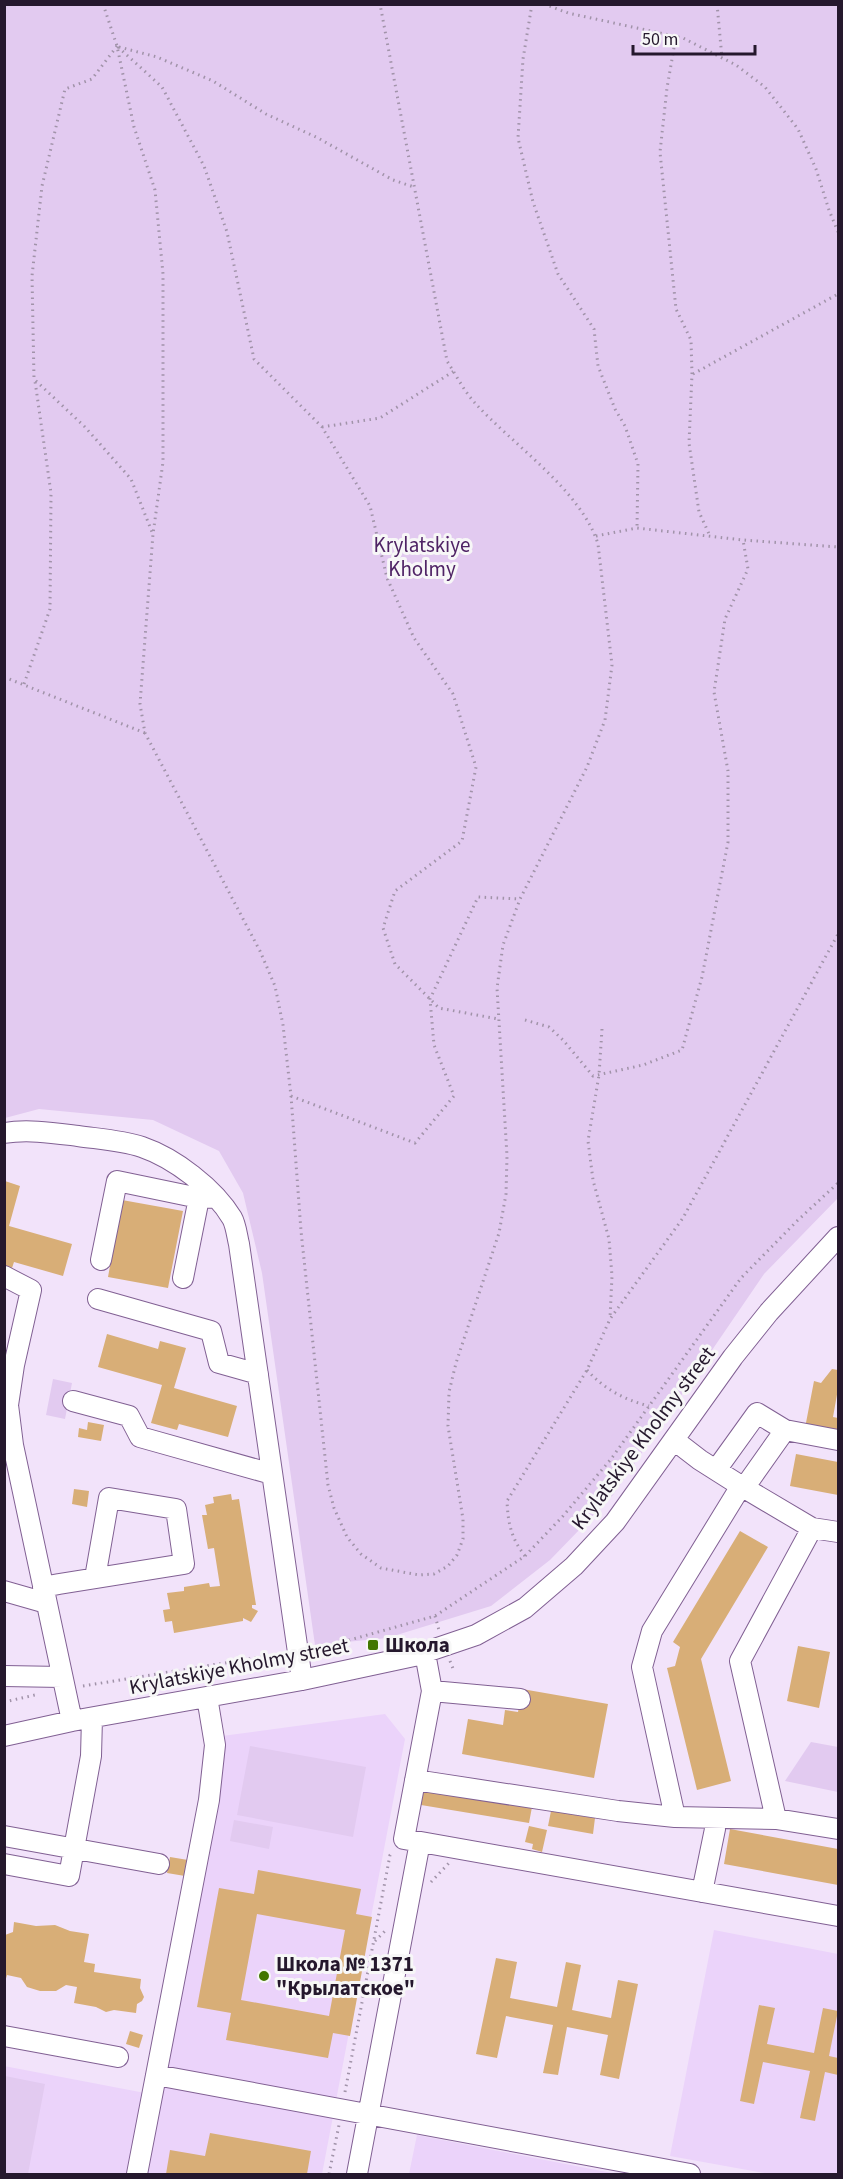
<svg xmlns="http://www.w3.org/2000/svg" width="843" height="2179" viewBox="0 0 843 2179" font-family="'Source Sans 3',sans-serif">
	<rect width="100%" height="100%" fill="#f2e3fa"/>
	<path fill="#ebd3fa" d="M385,1714l20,25 -83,435h-317l-1,-108 141,27 62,-326v-29z
		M714,1930l124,24v220h-68l-100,-18z
		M417,2135l200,39h-208z"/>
	<path fill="#e2caf0" d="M5,4l833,1v1193l-74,76 -151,221 -63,65 -59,46 -104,32 -72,7 -53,-372 -19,-80 -24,-42 -66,-31 -114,-11 -34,9z
		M53,1379l19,4 -7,36 -19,-4z
		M811,1742l27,5v45l-53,-11z
		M250,1746l116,21 -13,70 -116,-22z
		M234,1820l39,7 -4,22 -39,-8z
		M5,2076l40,8 -17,90h-23z"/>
	<path fill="#d8ae77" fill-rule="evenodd" d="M5,1181l15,5 -11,40 63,18 -9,32 -49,-14 -2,6 -7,-2z
		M122,1200l61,11 -15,77 -60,-11z
		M107,1334l51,15 2,-8 26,7 -12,40 63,18 -9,31 -49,-13 -2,6 -26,-7 11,-38 -64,-18z
		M832,1369l6,1v19l-5,28 5,1v17l-33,-7 9,-47 7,2z
		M88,1422l16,3 -3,16 -23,-4 1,-9 8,2z
		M796,1454l42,8v33l-48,-9z
		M74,1489l15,2 -2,16 -15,-3z
		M231,1494l1,6 7,-1 17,106h-4v3l6,3 -7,11 -8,-4v3l-69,12 -2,-12 -7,1 -2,-12 7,-1 -3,-16 17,-2v-4l25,-4 1,4 10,-1 -6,-38 -6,1 -6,-34h5l-2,-10 9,-2 -1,-6z
		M740,1531l28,16 -67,112 30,122 -34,9 -30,-122 8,-2 5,-19 -7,-5z
		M798,1646l32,6 -11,56 -32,-7z
		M522,1689l86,15 -14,74 -132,-24 6,-35 35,6 2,-15 13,2z
		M423,1790l109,17 -3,16 -108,-18z
		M551,1811l44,7 -2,16 -45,-8z
		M529,1826l18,4 -5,22 -10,-3 1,-5 -8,-2z
		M730,1829l108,20v36l-114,-21z
		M170,1857l18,3 -3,16 -18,-3z
		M258,1870l103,19 -5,25 16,3 -22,119 -17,-3 -5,25 -102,-18 5,-27 -34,-6 22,-119 35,6zM257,1914l88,16 -16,86 -88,-16z
		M14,1922l22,4 19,-1 15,6 19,3 -5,28 11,2 -1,8 47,7 -1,9 4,9 -2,4 -5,3 -1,9 -22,-3 -8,2 -10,-5 -22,-4 3,-16 -11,-2 -10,6h-16l-13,-4 -6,-9 -14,-3 -2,7v-47l8,-3z
		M496,1958l21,4 -7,36 47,9 9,-45 15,3 -9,45 39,8 7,-38 20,4 -19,95 -19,-4 8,-40 -41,-8 -9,48 -15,-2 10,-48 -47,-9 -9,42 -21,-4z
		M759,2005l16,3 -8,36 47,9 9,-45 15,3 -9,45 9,2v17l-13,-3 -10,49 -15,-3 10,-47 -47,-9 -9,42 -14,-3z
		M130,2031l13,4 -4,13 -13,-4z
		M210,2133l101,18 -4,23h-141l4,-24 35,6z"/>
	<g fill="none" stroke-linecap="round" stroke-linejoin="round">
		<defs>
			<path id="minor" d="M4,1133c24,-4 50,0 74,3 21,3 43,4 64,11 32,11 72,41 90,71 4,7 5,18 7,26l63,436
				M101,1260l16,-79 82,17 17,-1
				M4,1276l27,14 -17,75 -6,40 5,40 59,276
				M183,1278l16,-80
				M98,1299l113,32 8,32 39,11
				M73,1401l56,15 11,21 132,37
				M674,1440l26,20 41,26 -89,145 -10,36 33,150 101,2 62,10
				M716,1470l41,-57 28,17 53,10
				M741,1486l71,42 -72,133 36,158
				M744,1488l41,-58
				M812,1528l26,4
				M43,1587l16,-3 125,-20 -8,-55 -67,-11 -14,80
				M4,1591l42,12
				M425,1653l7,38 88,8
				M4,1676l58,1
				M432,1691l-28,148 434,77
				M4,1736l68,-15 230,-41 112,-24 62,-21 49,-27 49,-42 41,-44 118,-165 36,-45 69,-75
				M415,1780l203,31 57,6
				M4,1836l155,28
				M4,1864l65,12 22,-120 1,-38
				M702,1892l13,-63
				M4,2036l114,21
				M156,2075l534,99
				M137,2174l72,-374 6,-55 -8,-48
				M357,2174l63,-332"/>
		</defs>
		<use href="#minor" stroke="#816093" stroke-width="22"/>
		<path stroke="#a193a9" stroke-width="3" stroke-dasharray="1.5 4.5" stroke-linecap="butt" d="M103,4l14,42 17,81 21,63 8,84v188l-10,72 -13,170 5,29 115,218 15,35 8,39 8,71 10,135 27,254 6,23 13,29 14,17 20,14 38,7 15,-1 14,-8 9,-11 6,-16v-20l-15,-93 1,-34 7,-29 43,-130 7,-39 1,-38 -10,-168 6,-43 17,-46 67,-132 18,-47 7,-55 -14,-121c-17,-54 -85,-99 -123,-141 -11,-12 -19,-28 -28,-42l-67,-357
			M532,4l-9,55 -5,79 15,64 25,72 36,55 4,37 17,43 10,17 13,38 -1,64
			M544,4l24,9 115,25 53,27 29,22 33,42 18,40 13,41 9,22
			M717,4l5,54
			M676,36l-9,52 -7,64 16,157 15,31 1,34 -3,69 10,69 11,24
			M117,46l-25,33 -27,10 -23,97 -10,90 2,103 51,48 46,52 21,53
			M118,47l44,40 42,79 23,66 27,127 68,68 48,79 17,72 27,60 39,56 23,73 -14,74 -67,50 -12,37 12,36 44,44 59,11
			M119,47l38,10 56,24 53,33 52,24 75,42 21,7
			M693,374l145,-80
			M322,427l58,-9 74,-47
			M596,536l41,-8 106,12 95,7
			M4,677l141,56
			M24,684l26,-75 1,-116 -16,-112
			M525,1020l24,7 14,13 30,36 50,-11 39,-15 20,-73 26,-135v-71l-14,-79 11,-73 23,-50 -5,-29
			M602,1029l-3,46 -11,66 5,39 16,59 3,37 -2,42
			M291,1096l124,47 39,-47 -20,-51 -4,-46 48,-102 42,2
			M587,1370c17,19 38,30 62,36
			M525,1556c-14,-18 -17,-33 -18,-55l80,-131 23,-51 73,-101 155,-284
			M435,1616l4,14
			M314,1650l121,-34 90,-60 38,-40 48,-57 130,-181 57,-58 40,-37
			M450,1661l4,10
			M83,1686l197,-32
			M4,1702l31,-7
			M431,1882l18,-19
			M375,1941l10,-10
			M345,2092l45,-237 3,-3
			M329,2174l10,-49"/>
		<use href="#minor" stroke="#fff" stroke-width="20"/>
	</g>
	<g fill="#437701" stroke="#f7f7f7" stroke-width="2">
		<rect x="367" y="1639" width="12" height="12" rx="3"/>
		<circle cx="264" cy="1976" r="6"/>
	</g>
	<g text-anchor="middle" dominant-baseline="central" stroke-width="6" stroke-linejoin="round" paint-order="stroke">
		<g font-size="21" fill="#4f2365" stroke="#f7f7f7">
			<text x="422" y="545">Krylatskiye<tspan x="422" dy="24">Kholmy</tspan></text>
		</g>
		<g font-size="21" fill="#25182d" stroke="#f7f7f7">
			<text transform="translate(643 1438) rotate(-53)">Krylatskiye Kholmy street</text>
			<text transform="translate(239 1666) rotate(-11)">Krylatskiye Kholmy street</text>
		</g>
		<g font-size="21" font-weight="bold" fill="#25182d" stroke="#f7f7f7" text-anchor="start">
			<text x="385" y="1645">Школа</text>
			<text x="276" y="1964">Школа № 1371<tspan x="276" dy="24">"Крылатское"</tspan></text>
		</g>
	</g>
	<rect width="843" height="2179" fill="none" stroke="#25182d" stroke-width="12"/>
	<path d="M633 45v9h122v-9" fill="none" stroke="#25182d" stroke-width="3"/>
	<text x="642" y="45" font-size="18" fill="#25182d" stroke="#f7f7f7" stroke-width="4.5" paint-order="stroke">50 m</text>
</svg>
